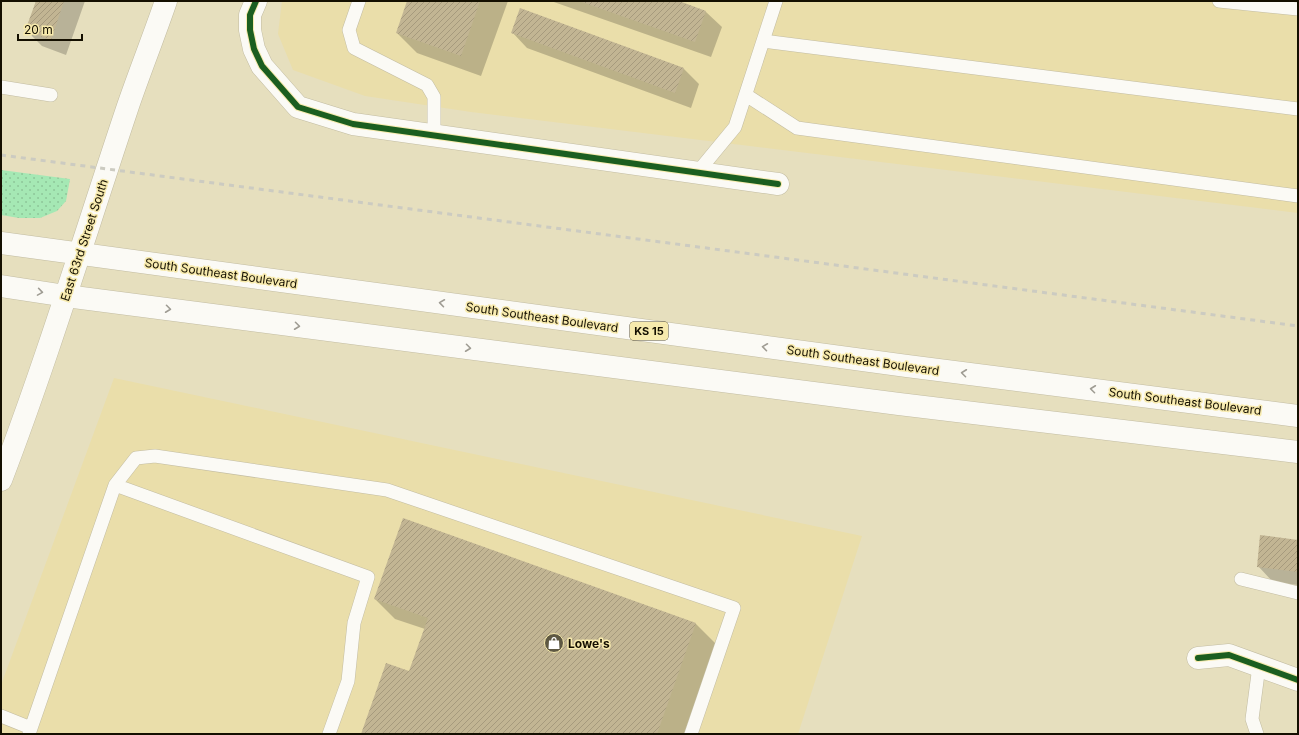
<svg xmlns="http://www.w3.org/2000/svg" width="1299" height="735" viewBox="0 0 1299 735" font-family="Inter,sans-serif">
	<defs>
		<pattern id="grass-dots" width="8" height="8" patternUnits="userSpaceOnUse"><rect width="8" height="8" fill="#a5e8b4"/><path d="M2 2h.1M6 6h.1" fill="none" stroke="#8dc699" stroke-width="1.8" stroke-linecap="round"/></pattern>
		<pattern id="building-hatch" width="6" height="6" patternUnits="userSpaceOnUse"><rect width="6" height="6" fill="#c2b593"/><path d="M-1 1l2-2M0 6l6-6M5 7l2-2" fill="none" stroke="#a69a7d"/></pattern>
	</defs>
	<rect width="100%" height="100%" fill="#e6dfbe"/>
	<path fill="#eadeaa" d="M282,1h1016v212l-827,-101 -106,-16 -72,-26 -15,-36z
		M114,378l748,158 -64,198h-797v-49z"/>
	<path fill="url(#grass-dots)" d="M1,170l69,9 -4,22 -9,10 -17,7h-21l-18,-3z"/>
	<path fill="#0003" d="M36,1h49l-19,54 -24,-9 -15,-15z
		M409,1h99l-27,75 -64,-23 -20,-20z
		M551,1h125l30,11 16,15 -11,30z
		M512,32l172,37 15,15 -8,24 -164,-60z
		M1298,541v44l-25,-3 -15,-16z
		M375,599l321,25 20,20 -32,90h-322l48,-62 15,-43 -30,-10z"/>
	<path fill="url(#building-hatch)" d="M36,1h28l-13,39 -26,-9z
		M407,1h73l-19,55 -65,-23z
		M579,1h100l27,10 -11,31z
		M520,8l164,60 -9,25 -164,-60z
		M403,518l293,105 -39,111h-296l25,-71 23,8 19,-53 -54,-19z
		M1260,535l38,5v32l-41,-5z"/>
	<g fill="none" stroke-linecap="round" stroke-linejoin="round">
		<defs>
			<path id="service" d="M359,1l-10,29 5,18 73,37 7,12v38
				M1219,1l79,8
				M763,41l535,68
				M1,87l50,8
				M746,95l51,33 501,68
				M697,173l38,-46 41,-126
				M115,485l21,-27 19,-2 232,34 347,118 -43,126
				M1241,579l57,14
				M1,716l30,12
				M29,734l86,-249 253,92 -14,46 -6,58 -19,53
				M1257,734l-5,-15 7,-53"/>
			<path id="minor" d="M256,1l-6,14v15l4,19 8,17 36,41 55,17 425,60
				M1198,658l31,-3 69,25"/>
			<path id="secondary" d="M1,480c47,-123 85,-249 127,-374 12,-35 26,-70 38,-105"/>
			<path id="primary" d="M1,243l906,123 391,50
				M1,286l65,10 833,108 399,48"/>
		</defs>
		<use href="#service" stroke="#c2bca2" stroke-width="14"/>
		<use href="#minor" stroke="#c2bca2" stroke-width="23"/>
		<use href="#secondary" stroke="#c2bca2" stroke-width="23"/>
		<use href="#primary" stroke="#c2bca2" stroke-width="23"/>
		<use href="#service" stroke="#fbfaf5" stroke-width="13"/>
		<use href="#minor" stroke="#fbfaf5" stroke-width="22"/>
		<use href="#secondary" stroke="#fbfaf5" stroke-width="22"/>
		<use href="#primary" stroke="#fbfaf5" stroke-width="22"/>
		<path stroke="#cccbc1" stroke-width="3" stroke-dasharray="5 5" stroke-linecap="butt" d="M1,155l1297,171"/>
		<defs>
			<path id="cycleway" d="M256,1l-6,14v15l4,19 8,17 36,41 55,17 425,60
				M1198,658l31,-3 69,25"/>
		</defs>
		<use href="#cycleway" stroke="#f7eaad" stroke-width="8"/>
		<use href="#cycleway" stroke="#1b5e20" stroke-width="6"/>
	</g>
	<defs><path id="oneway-chevron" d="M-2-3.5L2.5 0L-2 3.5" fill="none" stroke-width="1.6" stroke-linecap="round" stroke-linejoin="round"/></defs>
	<g stroke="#9f9c93">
		<use href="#oneway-chevron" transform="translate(40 292) rotate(9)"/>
		<use href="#oneway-chevron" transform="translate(442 303) rotate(-172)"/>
		<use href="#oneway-chevron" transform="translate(168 309) rotate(7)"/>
		<use href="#oneway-chevron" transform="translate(297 326) rotate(7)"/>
		<use href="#oneway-chevron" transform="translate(765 347) rotate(-172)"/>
		<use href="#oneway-chevron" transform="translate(468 348) rotate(7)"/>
		<use href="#oneway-chevron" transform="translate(964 373) rotate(-173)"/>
		<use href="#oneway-chevron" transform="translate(1093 389) rotate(-173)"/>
	</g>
	<defs>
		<symbol id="shop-disc" viewBox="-11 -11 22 22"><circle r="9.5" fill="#5e5842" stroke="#f7eaad"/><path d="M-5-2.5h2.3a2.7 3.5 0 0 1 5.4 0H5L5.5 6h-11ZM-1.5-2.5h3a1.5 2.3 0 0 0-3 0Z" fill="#fff"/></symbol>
	</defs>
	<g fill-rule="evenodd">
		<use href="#shop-disc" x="543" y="632" width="22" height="22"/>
	</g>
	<g text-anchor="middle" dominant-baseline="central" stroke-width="3" stroke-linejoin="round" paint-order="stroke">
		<rect fill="#f7eaad" stroke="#585134" stroke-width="1" x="630" y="322" width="38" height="18" rx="3"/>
		<g font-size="11" font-weight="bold" fill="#140f00">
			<text x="649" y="331">KS 15</text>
		</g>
		<g font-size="12" fill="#140f00" stroke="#f7eaad">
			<text transform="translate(84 240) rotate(-72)">East 63rd Street South</text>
			<text transform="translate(221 273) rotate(8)">South Southeast Boulevard</text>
			<text transform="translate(542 317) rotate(8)">South Southeast Boulevard</text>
			<text transform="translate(863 360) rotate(8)">South Southeast Boulevard</text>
			<text transform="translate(1185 401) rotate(7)">South Southeast Boulevard</text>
		</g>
		<g font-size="12" font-weight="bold" fill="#140f00" stroke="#f7eaad" text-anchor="start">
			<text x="568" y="643">Lowe's</text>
		</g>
	</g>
	<rect width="1299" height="735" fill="none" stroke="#140f00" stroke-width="4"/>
	<path d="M18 34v6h64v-6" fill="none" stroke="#140f00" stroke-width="2"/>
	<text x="24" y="34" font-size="12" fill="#140f00" stroke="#f7eaad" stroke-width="3" paint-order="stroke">20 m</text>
</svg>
